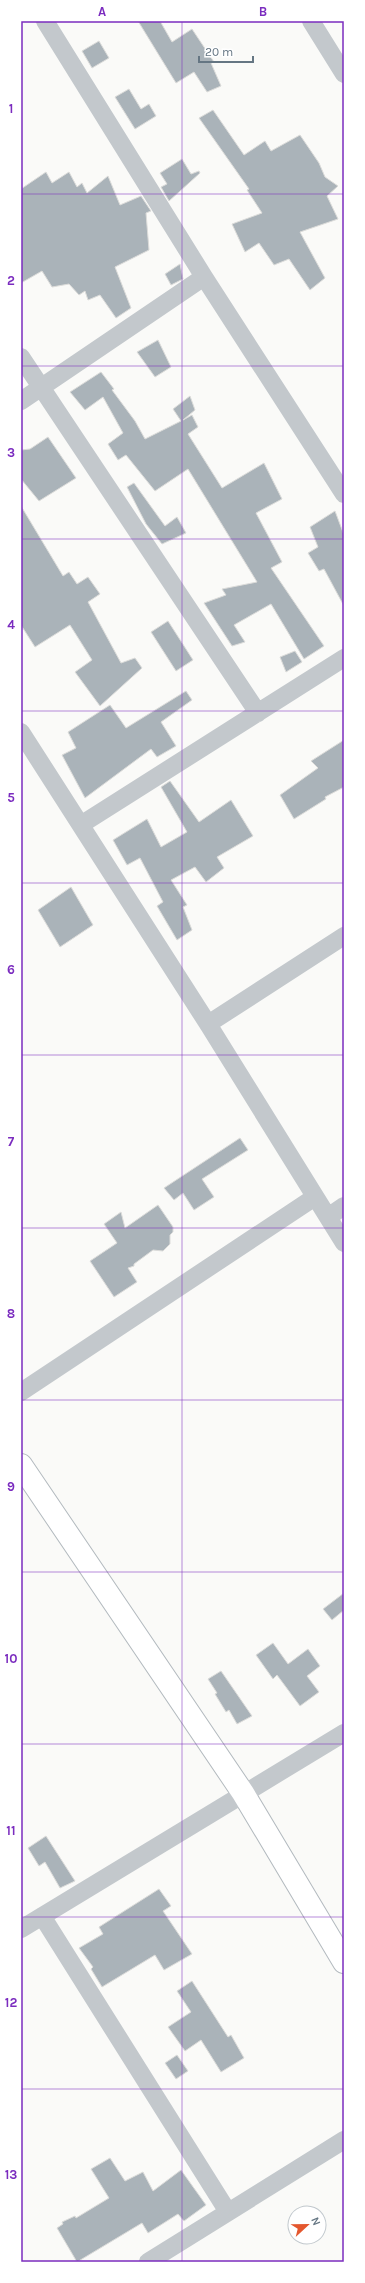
<svg xmlns="http://www.w3.org/2000/svg" width="365" height="2283" viewBox="0 0 365 2283" font-family="Karla,sans-serif">
	<rect width="100%" height="100%" fill="#fafaf8"/>
	<path fill="#aab3b9" stroke="#dcdcda" d="M138,21h22l12,21 20,-13 22,33 -3,1 10,23 -14,6 -13,-20 -18,11z
		M99,41l10,17 -17,10 -10,-17z
		M129,89l12,20 8,-5 7,12 -21,13 -20,-32z
		M213,110l31,45 21,-14 6,10 29,-16 19,28 6,14 13,9 -11,10 11,23 -38,13 25,46 -15,12 -21,-31 -15,6 -15,-22 -14,9 -13,-28 30,-11 -15,-23 2,-1 -50,-71z
		M182,159l9,15 8,-3 1,2 -31,28 -8,-14 6,-3 -7,-11z
		M46,172l6,11 17,-11 8,15 5,-4 5,10 21,-17 12,29 21,-9 10,15 -5,2 3,37 -34,17 16,41 -15,10 -16,-23 -12,5 -3,-9 -6,4 -10,-11 -17,3 -10,-16 -21,12v-94z
		M180,264l3,15 -12,6 -6,-11z
		M158,340l13,27 -16,10 -18,-25z
		M101,372l13,17 -2,1 23,31 10,18 36,-18 -8,-12 17,-13 5,14 -12,10 9,-5 6,12 -10,7 34,54 42,-25 18,36 -26,14 26,49 -11,6 53,78 -20,13 -33,-55 -37,21 11,17 -13,4 -28,-43 22,-8 -4,-6 35,-7 -69,-113 -33,22 -29,-36 -8,5 -10,-16 15,-11 -20,-36 -18,13 -15,-18z
		M48,437l28,41 -37,23 -18,-22v-29l9,-1z
		M134,483l31,43 12,-9 9,16 -24,11 -16,-20 -19,-37z
		M21,506l42,70 6,-4 8,12 11,-7 12,17 -12,8 33,61 14,-5 7,10 -42,38 -25,-34 17,-12 -22,-35 -35,22 -14,-22z
		M335,511l9,24v71l-20,-37 -5,2 -11,-18 10,-6 -8,-20z
		M168,621l25,39 -17,11 -25,-39z
		M295,651l7,11 -16,10 -6,-15z
		M186,691l6,9 -31,22 15,24 -19,11 -6,-8 -66,49 -23,-43 14,-7 -8,-16 42,-27 16,23z
		M344,740v47l-19,10 1,2 -32,20 -14,-24 38,-27 -7,-7z
		M170,781l29,41 32,-22 22,36 -36,21 7,11 -18,14 -11,-15 -24,13 16,25 -4,2 9,23 -15,10 -20,-34 6,-4 -23,-44 -13,7 -14,-25 34,-21 14,28 26,-15 -26,-45z
		M71,887l22,38 -33,22 -22,-37z
		M240,1138l8,12 -46,29 12,18 -20,13 -11,-17 -9,7 -10,-12z
		M158,1205l15,22v5l-3,3v9l-7,7 -10,-1 -19,14v2l-6,2 9,14 -23,15 -24,-36 27,-18 -13,-19 17,-12 4,16z
		M344,1593v17l-12,10 -9,-11z
		M273,1643l15,21 20,-15 12,17 -13,10 12,16 -19,14 -23,-31 -4,4 -17,-24z
		M221,1671l31,45 -15,8 -8,-14 -3,2 -11,-18 2,-1 -9,-14z
		M46,1836l29,45 -15,7 -15,-26 -6,4 -11,-18z
		M159,1889l12,17 -8,5 29,43 -28,16 -9,-15 -53,32 -11,-18 2,-2 -14,-19 24,-14 -4,-7z
		M192,1981l36,56 3,-2 13,23 -23,14 -20,-32 -16,11 -17,-24 23,-15 -14,-21z
		M177,2055l11,16 -12,8 -11,-16z
		M110,2158l15,23 18,-9 10,19 28,-21 25,35 -22,16 -6,-7 -30,19 -6,-10 -65,39 -20,-34 6,-4 -1,-2 13,-6 1,2 33,-20 -18,-29z"/>
	<g fill="none" stroke-linecap="round" stroke-linejoin="round">
		<defs>
			<path id="secondary" d="M21,1465l222,328 101,169"/>
		</defs>
		<use href="#secondary" stroke="#b3babf" stroke-width="24"/>
		<path stroke="#c3c8cc" stroke-width="18" d="M45,21l159,256 140,217
			M311,21l33,53
			M21,357l237,356
			M21,401l183,-124
			M21,732l187,292 136,219
			M82,824l262,-166
			M208,1024l136,-88
			M328,1217l16,-11
			M21,1392l294,-195
			M42,1916l186,296
			M21,1929l323,-196
			M148,2262l196,-122"/>
		<use href="#secondary" stroke="#fff" stroke-width="22"/>
	</g>
	<path fill="none" stroke="#7b2cbf" stroke-width="1" stroke-opacity="0.55" d="M182,21v2241M21,194h323M21,366h323M21,539h323M21,711h323M21,883h323M21,1055h323M21,1228h323M21,1400h323M21,1572h323M21,1744h323M21,1917h323M21,2089h323"/>
	<rect width="365" height="2283" fill="none" stroke="#ffffff" stroke-width="44"/>
	<g transform="translate(307 2225) rotate(68)"><circle r="19" fill="#ffffff" stroke="#c1c8cd"/>
	<path d="M0-3L7 15L0 10L-7 15Z" fill="#e4572e"/>
	<text y="-6" font-size="11" font-weight="bold" text-anchor="middle" fill="#657683">N</text>
	</g>
	<path d="M199 56v6h54v-6" fill="none" stroke="#657683" stroke-width="2"/>
	<text x="205" y="56" font-size="12" fill="#657683" stroke="#ffffff" stroke-width="3" paint-order="stroke">20 m</text>
	<rect x="22" y="22" width="321" height="2239" fill="none" stroke="#7b2cbf" stroke-width="1.5"/>
	<g font-size="13" text-anchor="middle" font-weight="bold" fill="#7b2cbf">
		<text x="102" y="16">A</text>
		<text x="263" y="16">B</text>
		<text x="11" y="113">1</text>
		<text x="11" y="285">2</text>
		<text x="11" y="457">3</text>
		<text x="11" y="629">4</text>
		<text x="11" y="802">5</text>
		<text x="11" y="974">6</text>
		<text x="11" y="1146">7</text>
		<text x="11" y="1318">8</text>
		<text x="11" y="1491">9</text>
		<text x="11" y="1663">10</text>
		<text x="11" y="1835">11</text>
		<text x="11" y="2007">12</text>
		<text x="11" y="2179">13</text>
	</g>
</svg>
